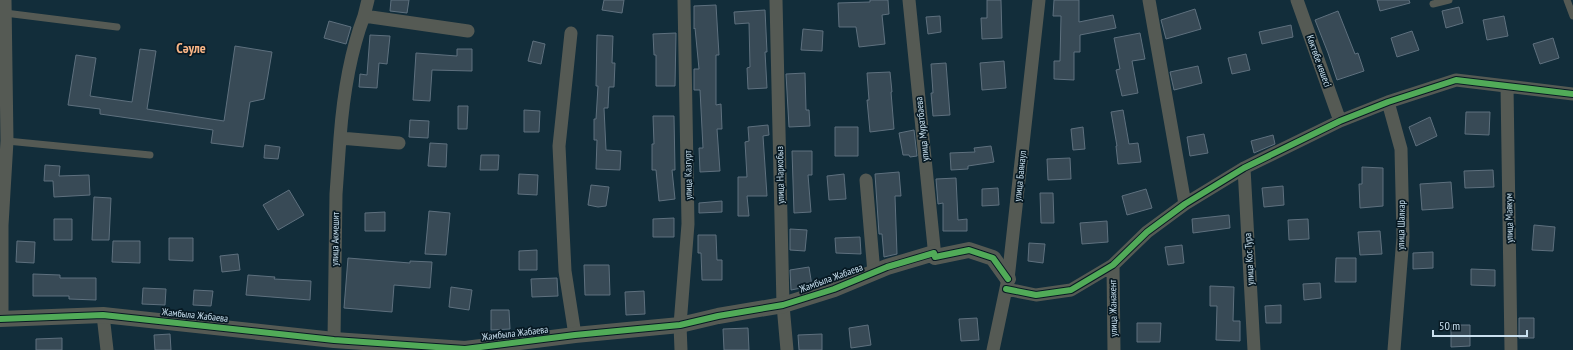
<svg xmlns="http://www.w3.org/2000/svg" width="1573" height="350" viewBox="0 0 1573 350" font-family="'PT Sans Narrow',sans-serif">
	<rect width="100%" height="100%" fill="#122d3a"/>
	<path fill="#384a56" stroke="#5e707e" d="M391,0h18l-2,13 -17,-2z
		M604,0h20l-2,13 -20,-3z
		M870,0h18l1,14 -7,1 3,29 -26,3 -3,-20h-17l-1,-24 32,-1z
		M987,0h14l1,38 -20,1 -1,-21h6z
		M1054,0h25v22l34,-7 3,13 -36,7v17h-6v28l-20,-1v-18h6l1,-45h-8z
		M1377,0h32l1,3 -30,8z
		M716,5l3,50h-3v50l5,-1 1,25h-5l3,42 -20,1 -1,-24h4l-3,-58h-6v-21h5l-4,-41 -1,1v-23z
		M1459,7l4,16 -17,5 -4,-17z
		M1195,9l6,20 -35,10 -5,-19z
		M765,10l2,42h-2l2,36 -19,1 -1,-21 3,-1 -1,-44 -14,1 -1,-12z
		M1338,11l17,43 3,-1 6,18 -27,9 -9,-27 -13,-33z
		M940,16l1,16 -13,2 -2,-17z
		M1504,16l4,20 -21,4 -4,-20z
		M329,21l22,6 -5,17 -22,-6z
		M1291,25l2,12 -31,7 -3,-12z
		M803,29l20,2 -1,20 -21,-1z
		M1412,31l7,19 -22,7 -6,-19z
		M676,33l-1,53h-19v-31h-2l-1,-21z
		M1140,33l5,26 -13,2 6,32 -16,3 -6,-26 4,-1 -6,-31z
		M370,35l20,1 -3,28 -8,-1 -2,25 -18,-1 1,-13 7,1z
		M597,35l16,1 -1,27h3l-1,24h-5l-1,21h-4l2,42 15,1 -1,19 -24,-1 1,-29h-3v-21h2l2,-33h-2z
		M1553,38l6,20 -19,6 -7,-20z
		M533,41l12,3 -4,20 -13,-3z
		M235,46l37,6 -8,47 -14,3 -7,45 -32,-4 2,-13 -113,-16v-5l-32,-4 8,-50 20,3 -6,38 42,6 8,-53 16,2 -9,58 77,12z
		M457,49h15v22l-40,-1 -2,31 -17,-1 3,-47 41,3z
		M1246,54l4,16 -18,4 -4,-16z
		M1004,61l2,27 -24,2 -2,-27z
		M946,63l4,52 -17,1 -2,-23h2l-2,-29z
		M1198,66l4,17 -28,7 -4,-18z
		M890,72l2,20h-1l3,37 -24,3 -3,-32h2l-2,-27z
		M805,73l1,37h3l1,16 -21,1 -3,-53z
		M458,106h10l-1,23h-9z
		M524,110l16,1 -1,21h-15z
		M1123,110l6,34 9,-1 3,19 -23,2 -2,-18h1l-6,-34z
		M1466,112h24l-1,23 -24,-1z
		M653,116h21l1,54h-3l3,29 -16,2 -3,-31h-4v-26h2z
		M1430,117l7,19 -21,10 -7,-19z
		M410,120l19,1 -1,17 -19,-1z
		M768,125l1,10 -6,1 4,60h-20l2,20h-11v-39h9l-2,-35 4,-1 -1,-14z
		M835,127h23v29h-23z
		M1083,127l2,22 -12,1 -2,-21z
		M914,130l3,26 -7,1 -1,-2h-6l-4,-22z
		M1204,134l4,19 -18,3 -3,-19z
		M1273,135l2,9 -21,9 -3,-12z
		M430,143l17,1 -1,23 -18,-1z
		M265,145l15,2 -2,12 -14,-1z
		M991,146l3,16 -26,4v3l-17,1 -1,-17 25,-1 -1,-4z
		M792,151h20v24h-4l3,37 -17,1z
		M481,155h18l-1,15h-18z
		M1070,158l1,21 -23,1 -1,-21z
		M45,165l15,1 -1,10 30,-1 1,20 -36,2 -1,-16h-9z
		M1362,167l21,1v38l-23,2 -1,-24h3z
		M1493,170l1,17 -29,1 -1,-17z
		M899,172l2,24h-6l2,58 -13,3 -2,-23h-3l-4,-60z
		M519,174l19,1 -1,20 -19,-1z
		M844,174l2,25 -17,1 -2,-24z
		M956,178l2,42 9,-1v12h-24v-28l-5,1 -2,-25z
		M1451,182l2,26 -31,2 -2,-26z
		M591,185l18,2 -3,19 -8,1 -10,-2z
		M1283,186l1,19 -20,2 -2,-19z
		M998,188l1,17 -17,1v-17z
		M1146,189l6,19 -25,7 -5,-19z
		M289,190l15,25 -26,15 -15,-25z
		M1040,193h13l1,30h-13z
		M94,197l17,1 -2,42h-17z
		M722,201v11l-23,1v-10z
		M429,211l21,2 -4,42 -21,-1z
		M385,212v19h-20v-18z
		M1229,215l1,13 -37,5 -1,-14z
		M674,218v19h-21v-18z
		M54,219h18v21h-18z
		M1308,219l1,20 -20,1 -1,-20z
		M1107,221l1,21 -26,2 -2,-21z
		M1534,225l21,2 -2,24 -21,-1z
		M790,229l17,1 -2,21 -15,-1z
		M1380,231l2,23 -22,1 -2,-23z
		M698,235h18l1,25h5v20h-20l-1,-27h-3z
		M860,237l1,17 -25,-1 -1,-15z
		M169,238h24v23l-24,-1z
		M17,241l18,1 -1,21 -18,-1z
		M113,241h27v22l-28,-1z
		M1029,243l16,1 -2,19 -15,-2z
		M1182,245l2,18 -16,2 -3,-18z
		M537,250v20h-18v-19z
		M1433,252v16l-20,1v-16z
		M238,254l2,16 -18,2 -2,-16z
		M348,258l62,5v-2l22,1 -2,26 -36,-3 -2,27 -48,-4z
		M1336,258h20v24h-21z
		M584,265h25l1,30h-25z
		M809,267l3,19 -21,4 -1,-20z
		M1471,269l24,1v16l-24,-1z
		M33,274l27,1v3h36v22l-27,-1v-3h-36z
		M248,275l27,2 -1,2 37,2 -1,19 -64,-5z
		M557,278l1,18 -26,1 -1,-18z
		M1320,283l1,15 -17,2 -1,-16z
		M1210,286l24,1 -1,34h7v20l-24,-1 1,-34h-7z
		M451,287l21,3 -3,20 -20,-3z
		M143,288l23,1 -1,16 -23,-1z
		M194,290l19,1 -2,15 -18,-1z
		M644,291l1,23 -19,1 -1,-23z
		M1281,305v18h-15l-1,-17z
		M491,310h18l1,19 -19,1z
		M977,318l2,22 -18,1 -2,-22z
		M1519,318h15v20h-15z
		M1137,323h24l-1,19h-23z
		M868,325l3,20 -20,3 -2,-20z
		M1451,325h19v21l-19,1z
		M748,328l1,22h-25l-1,-21z
		M170,334l1,16h-16l-1,-15z
		M822,334v16h-23l-1,-15z
		M62,338v12h-26v-11z"/>
	<g fill="none" stroke-linecap="round" stroke-linejoin="round">
		<path stroke="#555a54" stroke-width="7" d="M1567,0l6,16
			M1433,4l16,-4
			M5,13l112,14
			M7,141l143,14"/>
		<path stroke="#555a54" stroke-width="13" d="M368,0l-4,16 104,15
			M776,0l7,305 4,45
			M909,0l26,257
			M1149,0l36,204
			M1297,0l43,121
			M364,16c-14,37 -21,82 -24,122l59,5
			M571,33l-12,113 6,125 10,64
			M1507,86l4,264
			M1388,102l13,47 2,88 -9,113
			M1244,168l10,182
			M866,180l8,93
			M1113,265l1,85
			M1006,289l30,6 35,-5 42,-25 34,-33 38,-28 59,-36 96,-47 48,-19 68,-22 117,14
			M103,315l4,35
			M2,319v-94l5,-84 -2,-141
			M334,340l2,-146 4,-56
			M681,350l-1,-25 8,-101 -4,-224
			M993,350l15,-71 31,-279"/>
		<path stroke="#555a54" stroke-width="16" d="M0,319l103,-4 231,25 131,9 110,-14 105,-10 38,-9 65,-11 51,-16 53,-22 47,-14 1,4 34,-7 24,8 15,21"/>
		<defs>
			<path id="cycleway" d="M1006,289l30,6 35,-5 42,-25 34,-33 38,-28 59,-36 96,-47 48,-19 68,-22 117,14
				M0,319l103,-4 231,25 131,9 110,-14 105,-10 38,-9 65,-11 51,-16 53,-22 47,-14 1,4 34,-7 24,8 15,21"/>
		</defs>
		<use href="#cycleway" stroke="#071923" stroke-width="8"/>
		<use href="#cycleway" stroke="#51ab58" stroke-width="6"/>
	</g>
	<g text-anchor="middle" dominant-baseline="central" stroke-width="3.5" stroke-linejoin="round" paint-order="stroke">
		<g font-size="10" fill="#c9e0ef" stroke="#071923">
			<text transform="translate(1319 61) rotate(70)">Көктөбе көшесі</text>
			<text transform="translate(922 129) rotate(-96)">улица Муратбаева</text>
			<text transform="translate(688 175) rotate(-91)">улица Казгурт</text>
			<text transform="translate(780 175) rotate(-91)">улица Наркобыз</text>
			<text transform="translate(1020 176) rotate(-84)">улица Баянаул</text>
			<text transform="translate(1509 218) rotate(-91)">улица Маякум</text>
			<text transform="translate(1401 225) rotate(-89)">улица Шалкар</text>
			<text transform="translate(335 239) rotate(-89)">улица Акмешит</text>
			<text transform="translate(1249 259) rotate(-93)">улица Кос Тура</text>
			<text transform="translate(831 278) rotate(-20)">Жамбыла Жабаева</text>
			<text transform="translate(1113 308) rotate(-91)">улица Жанакент</text>
			<text transform="translate(195 315) rotate(6)">Жамбыла Жабаева</text>
			<text transform="translate(515 333) rotate(-7)">Жамбыла Жабаева</text>
		</g>
		<g font-size="14" font-weight="bold" fill="#f9b586" stroke="#071923">
			<text x="191" y="48">Сәуле</text>
		</g>
	</g>
	<path d="M1433 330v6h94v-6" fill="none" stroke="#c9e0ef" stroke-width="2"/>
	<text x="1439" y="330" font-size="12" fill="#c9e0ef" stroke="#071923" stroke-width="3" paint-order="stroke">50 m</text>
</svg>
